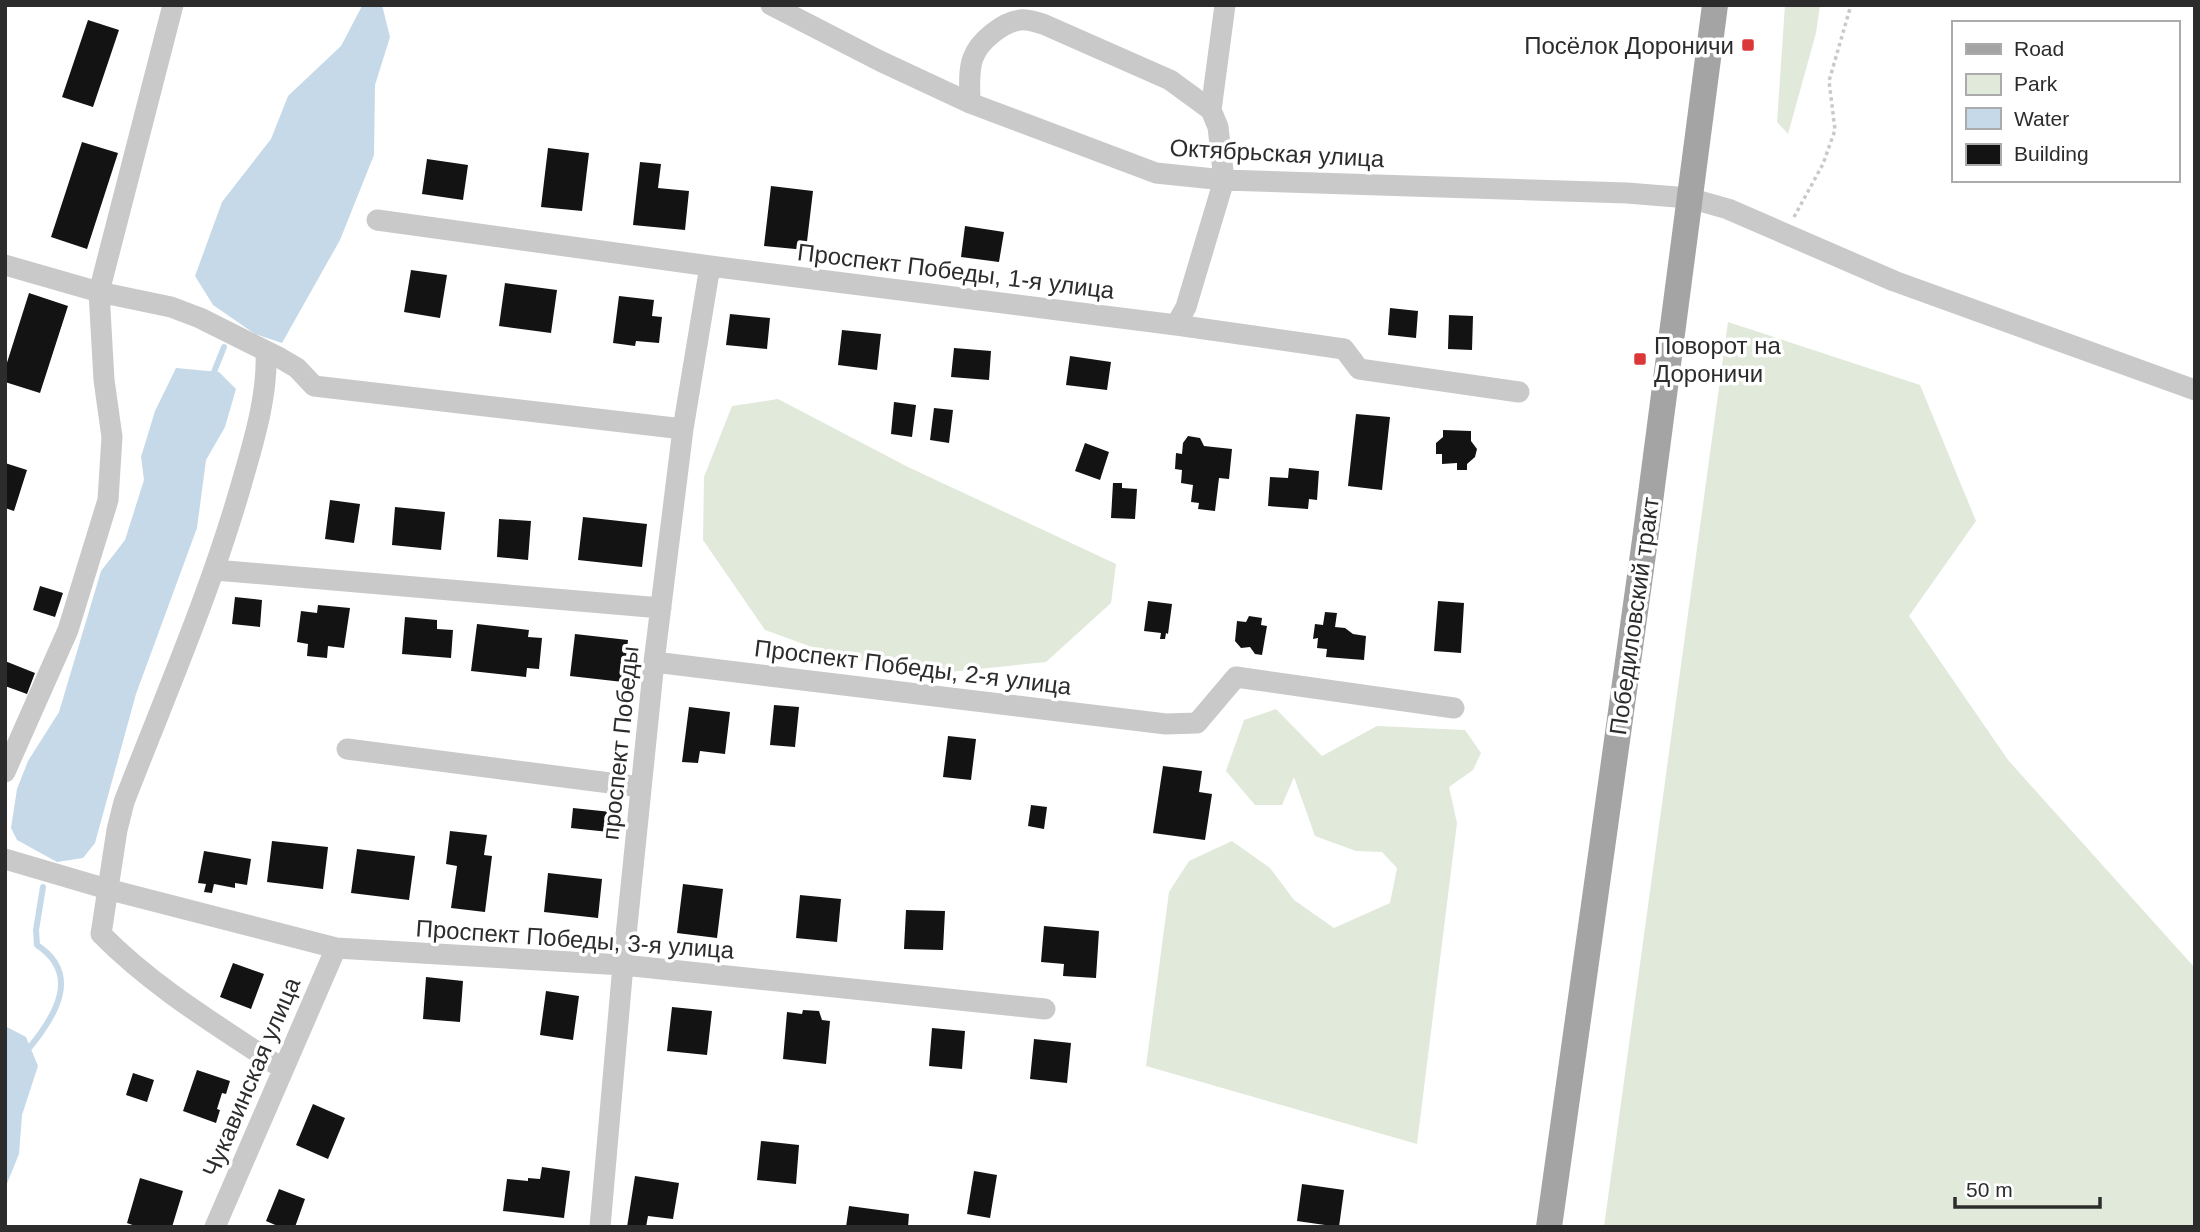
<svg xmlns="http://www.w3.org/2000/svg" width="2200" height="1232" viewBox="0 0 2200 1232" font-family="Arial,sans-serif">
	<rect width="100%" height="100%" fill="#fff"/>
	<path fill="#e1e9da" d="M1785,5h35l-4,28 -28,101 -11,-12z
		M1728,322l192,63 56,136 -67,95 99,144 187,208v259h-591z
		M778,399l130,68 208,97 -5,39 -65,59 -106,11 -98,-15 -77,-28 -62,-90 1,-63 28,-71z
		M1276,709l46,47 55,-30 88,4 16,23 -8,17 -24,17 8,36 -40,321 -271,-78 23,-174 20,-31 43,-20 38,27 24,32 40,28 56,-25 7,-35 -15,-16 -26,-1 -41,-15 -21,-59 -12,28h-27l-29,-34 18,-51z"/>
	<path fill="#c6d9e8" d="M382,5l8,32 -15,48 -1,70 -34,85 -58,103 -27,-9 -42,-29 -18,-29 27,-74 49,-63 17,-43 53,-50 21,-40z
		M176,368l43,4 17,17 -11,38 -19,33 -9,68 -61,166 -41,149 -12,15 -26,4 -40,-22 -6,-12 6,-39 11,-28 31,-49 42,-141 24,-31 19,-60 -3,-23 14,-46z
		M5,1026l21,11 12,29 -16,49 -3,39 -13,32 -1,12z"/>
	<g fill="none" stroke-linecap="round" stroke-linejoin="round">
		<path stroke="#c6d9e8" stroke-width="6" d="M214,372l10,-25
			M30,1047c26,-32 51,-73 7,-102l-1,-15 7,-43"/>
	</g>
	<path fill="#131313" d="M88,20l31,10 -26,77 -31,-10z
		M82,142l36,11 -31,96 -36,-12z
		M548,148l41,5 -7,58 -41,-4z
		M427,159l41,6 -5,35 -41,-6z
		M640,162l21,2 -3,24 31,3 -4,39 -52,-5z
		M771,186l42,5 -7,59 -42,-4z
		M965,226l39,6 -5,30 -38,-5z
		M411,270l36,5 -7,43 -36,-6z
		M505,283l52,7 -6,43 -52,-7z
		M29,293l39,13 -28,87 -35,-11v-13z
		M619,296l35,4 -2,16 10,1 -3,26 -23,-2 -1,5 -22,-3z
		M1390,308l28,3 -2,27 -28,-3z
		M730,314l40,4 -3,31 -41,-4z
		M1449,315l24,1 -1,34 -24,-1z
		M842,330l39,4 -4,36 -39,-5z
		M954,348l37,3 -2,29 -38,-3z
		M1070,356l41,6 -4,28 -41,-5z
		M894,402l22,3 -4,32 -21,-3z
		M934,408l19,2 -4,33 -19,-3z
		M1356,414l34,3 -8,73 -34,-4z
		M1443,430l28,1v10l6,8 -2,8 -8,7v6h-10v-7l-15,1v-10h-6v-11l7,-6z
		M1188,436l12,2 4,8 28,3 -3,30 -10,-1 -4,33 -17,-2 1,-6 -8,-1 2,-17 -12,-2 1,-13 -7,-1 1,-16 6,1 1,-11z
		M1085,443l24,9 -9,28 -25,-9z
		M5,463l22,7 -13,41 -9,-3z
		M1289,468l30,3 -2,29 -8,-1 -1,10 -40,-3 2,-29 18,1z
		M1113,483h9v5l15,1 -2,30 -24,-1z
		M330,500l30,4 -6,39 -29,-4z
		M395,507l50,5 -4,38 -49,-5z
		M583,517l64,7 -5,43 -64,-7z
		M499,519l32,2 -3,39 -31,-3z
		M40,586l23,7 -8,24 -22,-7z
		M235,597l27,3 -2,27 -28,-3z
		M1148,601l24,3 -4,30 -2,-1 -1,6h-5l1,-6 -17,-2z
		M1438,601l26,2 -3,50 -27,-2z
		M318,605l32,3 -6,40 -16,-2 -1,12 -20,-2 1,-12 -11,-2 4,-31 16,2z
		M1325,612l12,1 -2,14 10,1 8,6 13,2 -2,24 -38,-3 1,-8 -10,-1 1,-10 -5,1 2,-15 8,1z
		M1249,616l13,2 -1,7 6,1 -5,29 -7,-1 -5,-7 -9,1 -6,-7 2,-20 9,1z
		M405,617l32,3v9l16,1 -2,28 -49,-4z
		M477,624l52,6 -1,7 14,1 -3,31 -12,-1 -1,9 -55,-6z
		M575,634l53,6 -5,42 -53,-6z
		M5,661l30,12 -8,21 -22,-8z
		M774,705l25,2 -4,40 -25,-2z
		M689,707l41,5 -5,42 -25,-3 -2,12 -16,-1z
		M948,736l28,3 -5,41 -28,-3z
		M1163,766l39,5 -3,21 13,2 -7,46 -52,-7z
		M1031,805l16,2 -3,22 -16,-3z
		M573,808l38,4 -2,20 -38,-4z
		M450,831l37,4 -3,20 8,1 -7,56 -34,-4 6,-42 -11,-2z
		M272,841l56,6 -5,42 -56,-7z
		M357,849l58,7 -6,44 -58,-7z
		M204,851l47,8 -4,26 -12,-2v5l-21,-4 -2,9 -8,-1 2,-8 -8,-1z
		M548,873l54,6 -4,39 -54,-6z
		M683,884l40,5 -6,49 -40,-5z
		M800,895l41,4 -4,43 -41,-4z
		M906,910l39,1 -2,39 -39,-1z
		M1044,926l55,5 -3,47 -33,-2 1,-12 -23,-2z
		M233,963l31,11 -13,35 -31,-12z
		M426,977l37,4 -3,41 -37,-3z
		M546,991l33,5 -6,44 -33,-5z
		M672,1007l40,4 -5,44 -40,-4z
		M803,1010l16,1 3,9 8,1 -4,43 -43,-5 4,-47 15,2z
		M932,1028l33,3 -3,38 -33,-3z
		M1034,1039l37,4 -4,40 -37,-4z
		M197,1070l33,11 -4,13 -4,-1 -5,16 3,1 -4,13 -33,-12z
		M133,1073l21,7 -7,22 -21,-7z
		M313,1104l32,14 -17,41 -32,-14z
		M761,1141l38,4 -3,39 -39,-4z
		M542,1167l28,4 -6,47 -61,-7 4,-32 21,2v-3l12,1z
		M974,1171l23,4 -7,43 -23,-4z
		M635,1176l44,7 -6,36 -25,-3 -2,11h-19z
		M140,1178l43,13 -11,36h-34l-11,-4z
		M1302,1184l42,6 -5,37 -42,-6z
		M279,1189l26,10 -10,28h-15l-14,-6z
		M849,1206l60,8 -1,13h-62z"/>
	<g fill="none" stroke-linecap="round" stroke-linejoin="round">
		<path stroke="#c9c9c9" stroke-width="3.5" stroke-dasharray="3.5 3.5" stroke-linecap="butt" d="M1794,217l29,-53 12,-34 -6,-49 22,-76"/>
		<path stroke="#c9c9c9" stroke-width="21" d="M771,5l109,56 90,42 186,70 68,7 403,13 62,5 39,11 166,72 301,109
			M970,103c0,-14 -2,-32 3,-45 6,-17 30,-36 47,-38 7,-1 16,2 23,4l127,56 41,30
			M377,220l333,46 466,59 168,24 15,20 160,23
			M5,265l94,27 72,15 29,11 80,40 17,10 17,18 369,43
			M1176,325l10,-18 38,-127 -6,-53 -7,-17 14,-105
			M266,351c2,44 -12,89 -24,131 -31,109 -77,214 -118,320l-7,28 -16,104c53,54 119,93 182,135
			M215,570l446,38
			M654,662l512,62 31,-1 39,-46 218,31
			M347,749l294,38
			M5,772l63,-142 40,-130 4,-63 -8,-57 -5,-88 74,-287
			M5,859l102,30 229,59 287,17 422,44
			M215,1227l121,-279
			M600,1227l23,-262 31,-303 29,-233 27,-163"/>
		<path stroke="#a4a4a4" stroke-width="26" d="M1549,1227l96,-687 70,-535"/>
	</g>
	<g fill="#db3638" stroke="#fff" stroke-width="2.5">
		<rect x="1741" y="38" width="14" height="14" rx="3.5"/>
		<rect x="1633" y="352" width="14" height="14" rx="3.5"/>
	</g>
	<g text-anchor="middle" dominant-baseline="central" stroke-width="7" stroke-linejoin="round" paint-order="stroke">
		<g font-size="24" fill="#2c2c2c" stroke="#fff" text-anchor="end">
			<text x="1734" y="45">Посёлок Дороничи</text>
			<text x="1654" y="345" text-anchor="start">Поворот на<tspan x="1654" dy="28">Дороничи</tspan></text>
		</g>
		<g font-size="24" fill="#2c2c2c" stroke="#fff">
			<text transform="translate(1277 153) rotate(3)">Октябрьская улица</text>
			<text transform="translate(956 271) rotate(7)">Проспект Победы, 1-я улица</text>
			<text transform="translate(1634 616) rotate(-82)">Победиловский тракт</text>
			<text transform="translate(913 667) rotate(7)">Проспект Победы, 2-я улица</text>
			<text transform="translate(620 743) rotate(-84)">проспект Победы</text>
			<text transform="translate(575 939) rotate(4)">Проспект Победы, 3-я улица</text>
			<text transform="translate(251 1077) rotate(-67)">Чукавинская улица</text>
		</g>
	</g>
	<rect width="2200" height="1232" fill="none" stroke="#2c2c2c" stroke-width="14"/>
	<rect x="1952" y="21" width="228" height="161" fill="#ffffff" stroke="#ababab" stroke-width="2"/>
	<rect x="1966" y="44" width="35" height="10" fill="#a4a4a4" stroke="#ababab" stroke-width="2"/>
	<text x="2014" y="56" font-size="21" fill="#2c2c2c">Road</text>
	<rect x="1966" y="74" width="35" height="21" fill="#e1e9da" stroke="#ababab" stroke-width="2"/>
	<text x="2014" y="91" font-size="21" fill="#2c2c2c">Park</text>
	<rect x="1966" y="108" width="35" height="21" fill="#c6d9e8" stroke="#ababab" stroke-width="2"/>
	<text x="2014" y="126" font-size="21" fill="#2c2c2c">Water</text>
	<rect x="1966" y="144" width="35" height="21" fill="#131313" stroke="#ababab" stroke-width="2"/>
	<text x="2014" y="161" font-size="21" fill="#2c2c2c">Building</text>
	<path d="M1955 1197v10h145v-10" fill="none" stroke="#2c2c2c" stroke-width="3.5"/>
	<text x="1966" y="1197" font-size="21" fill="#2c2c2c" stroke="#ffffff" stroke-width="5" paint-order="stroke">50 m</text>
</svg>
